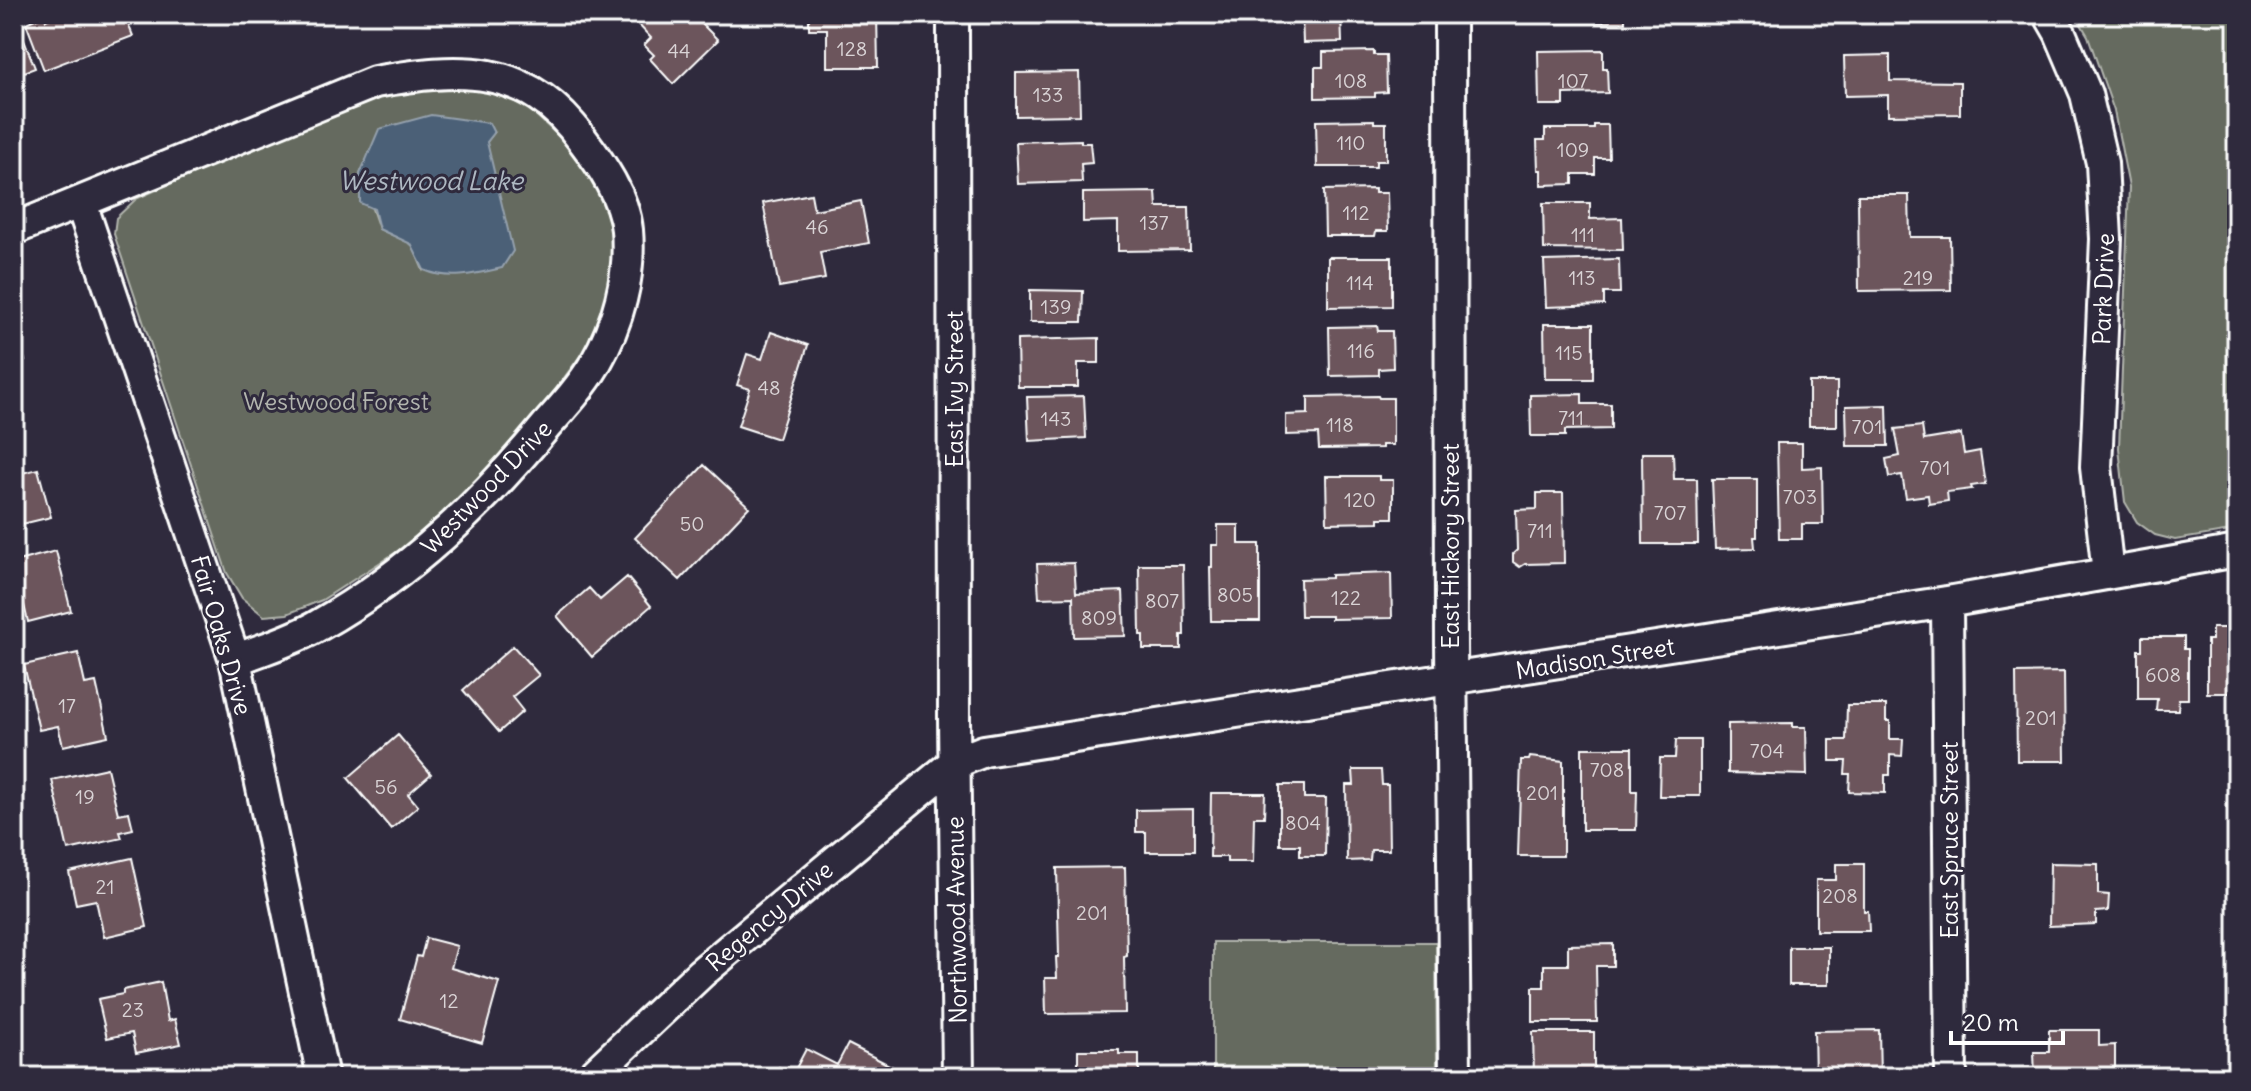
<svg xmlns="http://www.w3.org/2000/svg" width="2251" height="1091" viewBox="0 0 2251 1091" font-family="Delius,sans-serif">
	<rect width="100%" height="100%" fill="#2f2a3d"/>
	<filter id="ink" filterUnits="userSpaceOnUse"><feTurbulence type="fractalNoise" baseFrequency=".0125" numOctaves="2"/><feDisplacementMap in="SourceGraphic" scale="16" xChannelSelector="R" yChannelSelector="G"/><feConvolveMatrix kernelMatrix="1 2 1 2 8 2 1 2 1" color-interpolation-filters="sRGB"/></filter>
	<g filter="url(#ink)">
		<path fill="#656b5e" stroke="#b2b5ae" stroke-width="2" fill-rule="evenodd" d="M2075,14h162v516l-62,10 -20,-5 -18,-13 -12,-20 -6,-54 10,-261 -15,-76 -26,-75z
			M421,84l49,2 56,20 43,40 34,51 10,37v35l-7,35 -21,45 -51,70 -85,92 -42,34 -85,55 -35,14 -23,2 -22,-18 -15,-25 -113,-339 2,-16 20,-19c94,-41 187,-84 285,-115zM494,133l-7,9 -64,128 -11,-26 -33,-15 -19,-55 9,-19z
			M1213,942h223l1,135h-224z"/>
		<path fill="#4c6177" stroke="#94a0ad" stroke-width="2" d="M431,115l58,8 5,10 -7,9 26,109 -11,17c-26,6 -53,13 -78,2l-13,-26 -32,-15 -5,-20 -14,-6v-29l19,-45z"/>
		<path fill="#6c555c" stroke="#fff" stroke-width="2" d="M60,14h64l9,22 -89,34 -18,-47 18,-8 2,5z
			M644,14h48l26,26 -45,44 -23,-25 4,-4 -10,-10 7,-7 -15,-16z
			M809,14h68l1,53h-51v-38h-18z
			M1302,14h39l1,28 -39,1z
			M1554,14h71v8l-71,1z
			M20,30l15,38 -21,8v-44z
			M1603,50v18h4l1,25 -44,1v11h-25l-1,-54z
			M1374,51v4h12l1,37 -12,1v4l-60,1v-31h8v-15z
			M1890,55v26l70,1v32l-72,1v-20l-43,1 -1,-40z
			M1079,72l1,43 -64,1v-43z
			M1374,120v3h12v38h-10v6h-59l-1,-46z
			M1594,125h14l1,33h-14v16h-22v10l-32,1v-15h-3l-1,-30h8v-11h49z
			M1081,140v3h9l2,20 -11,1 1,18 -64,2 -2,-42z
			M1375,189v4h12l1,38h-12l-1,5h-50l-1,-46z
			M1156,192l1,15h32l1,43 -72,1v-30l-35,1v-29z
			M811,194l3,16 47,-9 8,42 -49,9 5,27 -46,8 -16,-84z
			M1858,195h51l1,42h40l1,53 -92,1z
			M1543,203h47v16l32,-1 1,32 -79,-1z
			M1328,257h64v49l-64,1z
			M1619,259l1,34h-16v12l-58,2 -2,-46z
			M1030,290l53,1 -1,31h-52z
			M1544,324h49v55h-48z
			M1377,326l1,5h14l1,37 -14,1v6l-49,1 -1,-49z
			M771,332l37,13 -30,94 -40,-13 12,-37 -13,-4 10,-31 15,5z
			M19,337l6,24 -11,2v-24z
			M1099,338v25h-21v24h-60l-1,-47z
			M1809,382h28v44h-28z
			M1582,394v10h29v25l-46,1v6h-34l-1,-41z
			M1084,396l2,42 -57,3 -2,-44z
			M1378,396l1,2h14v47h-11v3l-63,1 -1,-15 -32,1v-20l22,-1v-17z
			M1887,405l1,41h-41l-1,-40z
			M1922,426l2,14 37,-6 3,20 16,-3 5,33 -14,2 1,3 -25,3 1,9 -19,3 -1,-9 -22,3 -4,-23 -13,2 -3,-18 14,-3 -5,-27z
			M1777,443h25v25l20,-1 1,57h-21v15h-23z
			M1642,453h31l1,26h23l1,65h-55z
			M704,465l45,42 -69,73 -45,-42z
			M38,469l13,48 -37,9v-51z
			M1326,476h53v4h14v38h-14v4l-52,1z
			M1712,479h45v58h-3l1,11 -40,1z
			M1537,493h26l1,70 -39,1 -5,3 -7,-5v-8l4,-4 -1,-40 21,-1z
			M1218,525h21v19h21v77h-49l-1,-54h2v-22h6z
			M56,551l15,60 -43,11 -14,-60z
			M1074,563l2,30 47,-2 2,45 -51,1 -1,-40 -34,1 -2,-34z
			M1139,565h44l1,70h-3v14h-38v-14h-3z
			M1391,573l1,45 -61,1v-3h-30l-1,-37 31,-1v-3z
			M627,577l24,29 -59,51 -35,-41 32,-28 11,12z
			M2212,628h25v65h-30v-53h5z
			M2142,637h42v12h4v50h-9l-1,11h-22l1,-11h-19v-49h4z
			M513,646l26,29 -27,22 11,14 -24,21 -36,-42z
			M78,653l7,31 11,-2 12,54 -45,10 -5,-20 -19,4 -15,-65z
			M2064,672l1,89h-48l-1,-88z
			M1847,705h39v16h4v18h13l-1,17 -12,-1v20h-5v18l-36,-1 1,-18h-5l1,-13h-16v-21h16z
			M1793,723v4h13l1,48 -79,-2v-49z
			M398,735l33,39 -23,20 10,12 -27,23 -43,-51z
			M1676,740h24v56h-41l1,-38h15z
			M1582,748h50v43h5l-1,39h-54z
			M1530,757l33,4v95h-45l3,-96h8z
			M107,768l11,46 11,-2 4,17 -13,3 2,6 -54,12 -16,-70z
			M1353,770h28l1,15h6l1,65h-18l-1,10 -23,1 -1,-76h8z
			M1280,785h24v13h22l-1,58h-25v-11h-20z
			M1211,793h54l-1,24h-10l-1,45h-26v-5h-17z
			M1193,809v43h-47v-20h-10v-22z
			M132,858l15,69 -43,10 -8,-37 -20,4 -7,-32z
			M2050,863l48,1v30l11,1 -1,16 -12,1v12l-47,2z
			M1836,864h28v47h4l1,20h-53v-51h20z
			M1125,867l2,89 -3,1 1,56 -79,1 -1,-36h12l-1,-21h3l-2,-89z
			M426,938l31,8 -6,22 48,14 -17,61 -82,-24 17,-63 4,1z
			M1613,944v22h-17l1,56h-64v-35h11v-22h24v-20z
			M1789,947h40v38h-40z
			M161,982l7,39 7,-2 6,25 -45,9 -4,-20 -25,5 -9,-39 25,-5v-4z
			M1879,1030l1,47h-65l-1,-46z
			M2049,1030h50v16l16,-1v28l-80,4 -1,-25h15z
			M1533,1032h61v45h-60z
			M848,1044l49,25 -4,8h-119l5,-10 14,7 13,-25 31,16z
			M1078,1050h41v4h20v23h-61z"/>
		<g fill="none" stroke-linecap="round" stroke-linejoin="round">
			<defs>
				<path id="street" d="M953,14l1,705 4,358
					M1450,14l1,630 4,433
					M2049,14l11,19 26,61 16,69 4,76 -10,228 12,106
					M81,203l154,457 88,417
					M14,229l361,-147c84,-15 151,-20 207,57 19,25 42,58 45,91 4,46 -9,94 -32,134 -13,22 -32,43 -49,62 -65,79 -137,148 -227,199 -25,15 -57,24 -84,35
					M1947,602l4,475
					M591,1077l110,-104 225,-187 28,-23 30,-12 963,-149 290,-51"/>
			</defs>
			<use href="#street" stroke="#fff" stroke-width="36"/>
			<use href="#street" stroke="#2f2a3d" stroke-width="30"/>
		</g>
	</g>
	<g text-anchor="middle" dominant-baseline="central" stroke-width="6" stroke-linejoin="round" paint-order="stroke">
		<g font-size="20" fill="#dad4d6">
			<text x="852" y="48">128</text>
			<text x="679" y="50">44</text>
			<text x="1351" y="80">108</text>
			<text x="1573" y="80">107</text>
			<text x="1048" y="94">133</text>
			<text x="1351" y="142">110</text>
			<text x="1573" y="149">109</text>
			<text x="1356" y="212">112</text>
			<text x="1154" y="222">137</text>
			<text x="817" y="226">46</text>
			<text x="1583" y="234">111</text>
			<text x="1582" y="277">113</text>
			<text x="1918" y="277">219</text>
			<text x="1360" y="282">114</text>
			<text x="1056" y="306">139</text>
			<text x="1361" y="350">116</text>
			<text x="1569" y="352">115</text>
			<text x="769" y="387">48</text>
			<text x="1571" y="417">711</text>
			<text x="1056" y="418">143</text>
			<text x="1340" y="424">118</text>
			<text x="1867" y="426">701</text>
			<text x="1935" y="467">701</text>
			<text x="1800" y="496">703</text>
			<text x="1360" y="499">120</text>
			<text x="1670" y="512">707</text>
			<text x="692" y="523">50</text>
			<text x="1540" y="530">711</text>
			<text x="1235" y="594">805</text>
			<text x="1346" y="597">122</text>
			<text x="1162" y="600">807</text>
			<text x="1099" y="617">809</text>
			<text x="2163" y="674">608</text>
			<text x="67" y="705">17</text>
			<text x="2041" y="717">201</text>
			<text x="1767" y="750">704</text>
			<text x="1607" y="769">708</text>
			<text x="386" y="786">56</text>
			<text x="1542" y="792">201</text>
			<text x="85" y="796">19</text>
			<text x="1303" y="822">804</text>
			<text x="105" y="886">21</text>
			<text x="1840" y="895">208</text>
			<text x="1092" y="912">201</text>
			<text x="449" y="1000">12</text>
			<text x="133" y="1009">23</text>
		</g>
		<g font-size="24" fill="#fff" stroke="#2f2a3d">
			<text transform="translate(2103 289) rotate(-88)">Park Drive</text>
			<text transform="translate(954 389) rotate(-90)">East Ivy Street</text>
			<text transform="translate(486 487) rotate(-46)">Westwood Drive</text>
			<text transform="translate(1450 546) rotate(-90)">East Hickory Street</text>
			<text transform="translate(222 635) rotate(74)">Fair Oaks Drive</text>
			<text transform="translate(1595 658) rotate(-9)">Madison Street</text>
			<text transform="translate(1949 840) rotate(-90)">East Spruce Street</text>
			<text transform="translate(769 916) rotate(-40)">Regency Drive</text>
			<text transform="translate(956 920) rotate(-91)">Northwood Avenue</text>
		</g>
		<g font-size="24" fill="#b2b5ae" stroke="#2f2a3d">
			<text x="336" y="401">Westwood Forest</text>
		</g>
		<g font-size="26" font-style="italic" fill="#aeb8c2" stroke="#2f2a3d">
			<text x="431" y="180">Westwood Lake</text>
		</g>
	</g>
	<rect width="2251" height="1091" fill="none" stroke="#2f2a3d" stroke-width="48"/>
	<rect x="24" y="24" width="2203" height="1043" fill="none" stroke="#fff" stroke-width="3" filter="url(#ink)"/>
	<path d="M1951 1031v12h112v-12" fill="none" stroke="#ffffff" stroke-width="4"/>
	<text x="1963" y="1031" font-size="24" fill="#ffffff" stroke="#2f2a3d" stroke-width="6" paint-order="stroke">20 m</text>
</svg>
